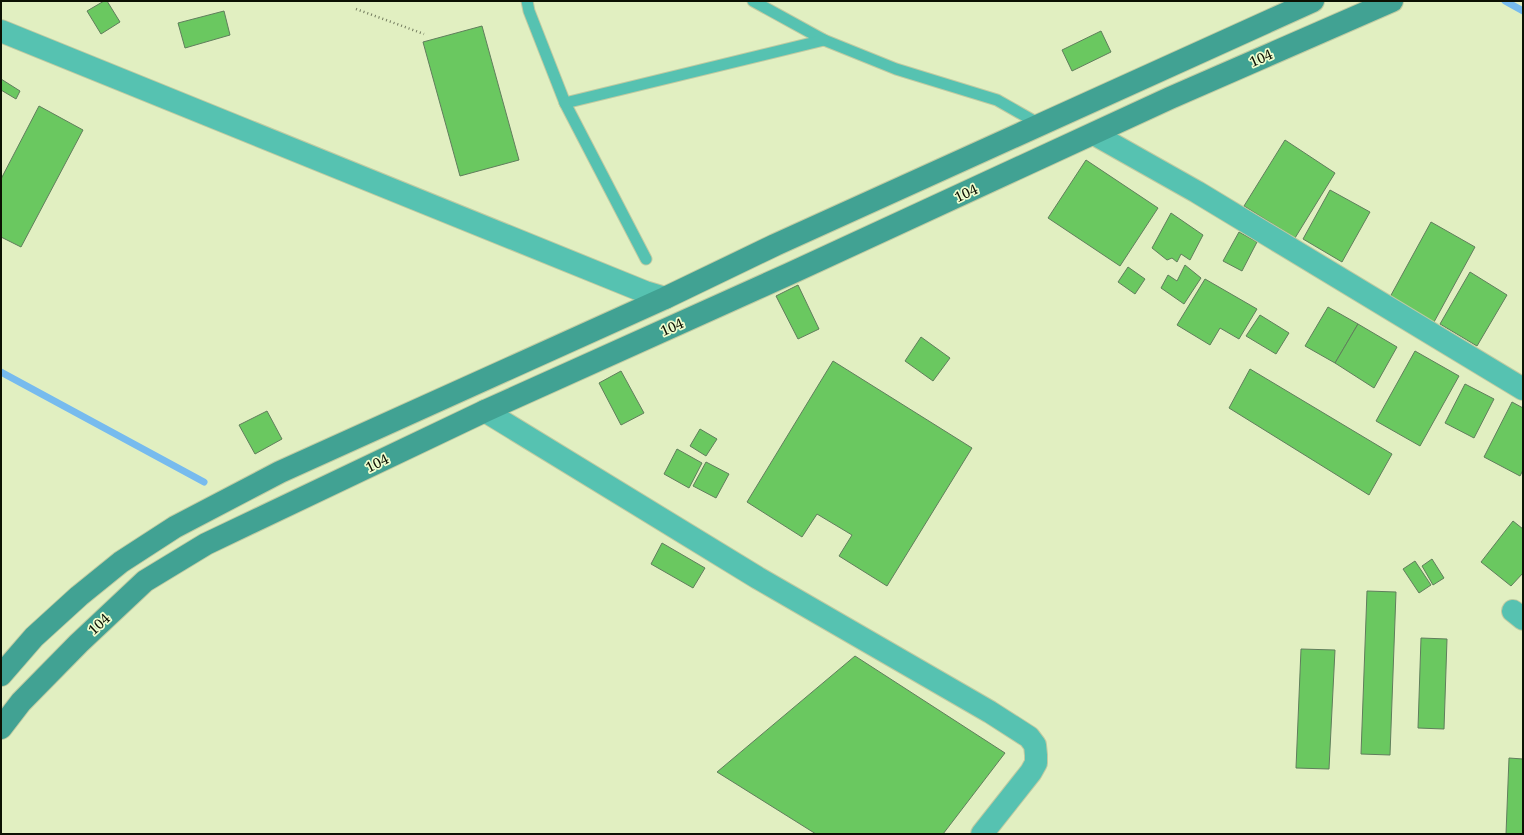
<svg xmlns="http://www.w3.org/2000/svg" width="1524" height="835" font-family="'Noto Serif',serif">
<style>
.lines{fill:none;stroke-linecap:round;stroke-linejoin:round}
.stream{stroke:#7be;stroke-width:7}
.building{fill:#6ac860;stroke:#607e5c}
.lane-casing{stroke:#bfcba3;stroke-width:13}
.street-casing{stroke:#bfcba3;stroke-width:24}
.secondary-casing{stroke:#bfcba3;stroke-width:24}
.path{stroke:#727b5e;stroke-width:2.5;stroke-dasharray:1 3;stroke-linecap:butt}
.lane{stroke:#56c2b1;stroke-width:11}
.street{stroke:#56c2b1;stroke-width:22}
.secondary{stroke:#41a293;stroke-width:22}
.labels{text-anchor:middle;stroke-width:3.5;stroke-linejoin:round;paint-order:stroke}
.street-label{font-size:14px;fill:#0c1103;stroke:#eefdce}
</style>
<rect width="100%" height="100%" fill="#e1efc1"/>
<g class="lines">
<g class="stream">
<polyline points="1505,1 1523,11"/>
<polyline points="1,372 204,482"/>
</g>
</g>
<g class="building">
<polygon points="104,1 107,1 120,22 101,34 87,11"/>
<polygon points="224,11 230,35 185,48 178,23"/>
<polygon points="482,26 519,160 460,176 423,42"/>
<polygon points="1101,31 1111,52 1072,71 1062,50"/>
<polygon points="1,79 20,91 16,99 1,90"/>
<polygon points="39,106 83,130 21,247 1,237 1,179"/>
<polygon points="1285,140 1335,173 1295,238 1244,206"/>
<polygon points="1086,160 1158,208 1120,266 1048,218"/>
<polygon points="1330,190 1370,212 1342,262 1303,239"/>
<polygon points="1171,213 1203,235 1190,260 1181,254 1177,262 1172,258 1167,260 1152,248"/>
<polygon points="1431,222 1475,247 1434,322 1390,297"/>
<polygon points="1239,232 1257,242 1242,271 1223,261"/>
<polygon points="1185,265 1201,278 1184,304 1161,288 1168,275 1177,281"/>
<polygon points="1128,267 1145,279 1135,294 1118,282"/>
<polygon points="1470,272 1507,295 1477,346 1440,324"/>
<polygon points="1205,279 1257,309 1239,339 1220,328 1210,345 1177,325"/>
<polygon points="798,285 819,329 798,339 776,296"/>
<polygon points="1328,307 1358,324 1335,363 1305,346"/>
<polygon points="1260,315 1289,333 1276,354 1246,336"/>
<polygon points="1358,324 1397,347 1374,388 1335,363"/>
<polygon points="921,337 950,358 933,381 905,361"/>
<polygon points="1415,351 1459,376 1420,446 1376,421"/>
<polygon points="833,361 972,448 887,586 839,556 852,535 817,514 802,537 747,502"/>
<polygon points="1250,369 1392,454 1369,495 1229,408"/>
<polygon points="621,371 644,413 621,425 599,383"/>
<polygon points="1465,384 1494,399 1474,438 1445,423"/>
<polygon points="1512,402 1523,408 1523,470 1520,476 1484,457"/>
<polygon points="267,411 282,439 255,454 239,425"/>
<polygon points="700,429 717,439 706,456 690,446"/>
<polygon points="677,449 702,463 689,488 664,474"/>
<polygon points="706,462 729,474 716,498 693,486"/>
<polygon points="1513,521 1523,529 1523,573 1511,586 1481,562"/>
<polygon points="662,543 705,568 693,588 651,564"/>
<polygon points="1432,559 1444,578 1433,585 1422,566"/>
<polygon points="1415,561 1431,585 1419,593 1403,569"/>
<polygon points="1367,591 1396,592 1390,755 1361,754"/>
<polygon points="1421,638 1447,639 1444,729 1418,728"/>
<polygon points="1301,649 1335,650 1329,769 1296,768"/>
<polygon points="855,656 1005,753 943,834 816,834 717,772"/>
<polygon points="1509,758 1523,759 1523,834 1506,834"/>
</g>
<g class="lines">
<g class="lane-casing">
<g id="lane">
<polyline points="527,1 529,11 565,103 646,259"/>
<polyline points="753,1 824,40 896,69 997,100 1041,125"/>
<polyline points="565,103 824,40"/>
</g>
</g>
<g class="street-casing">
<g id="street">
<polyline points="1,31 645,292 665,298"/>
<polyline points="1094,134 1197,192 1523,389"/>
<polyline points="485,411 758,578 990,712 1029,737 1035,745 1036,755 1036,763 1031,772 982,834"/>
<polyline points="1513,611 1523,619"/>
</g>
</g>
<g class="secondary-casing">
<g id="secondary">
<polyline points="1,675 34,637 79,596 121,562 175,527 280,472 665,298 775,245 1313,1"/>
<polyline points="1,728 21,702 79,643 145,581 206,544 485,411 789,274 1170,98 1392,1"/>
</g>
</g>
<polyline class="path" points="356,9 424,34"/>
<use href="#lane" class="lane"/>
<use href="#street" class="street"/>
<use href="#secondary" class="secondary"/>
</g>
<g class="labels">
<g class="street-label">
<text transform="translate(1261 58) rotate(-24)" y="5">104</text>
<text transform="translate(966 193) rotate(-25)" y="5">104</text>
<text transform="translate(672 327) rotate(-24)" y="5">104</text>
<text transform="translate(377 463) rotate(-26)" y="5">104</text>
<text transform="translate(99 624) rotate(-43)" y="5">104</text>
</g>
</g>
<rect width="1524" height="835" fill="none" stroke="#0c1103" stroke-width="4"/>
</svg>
